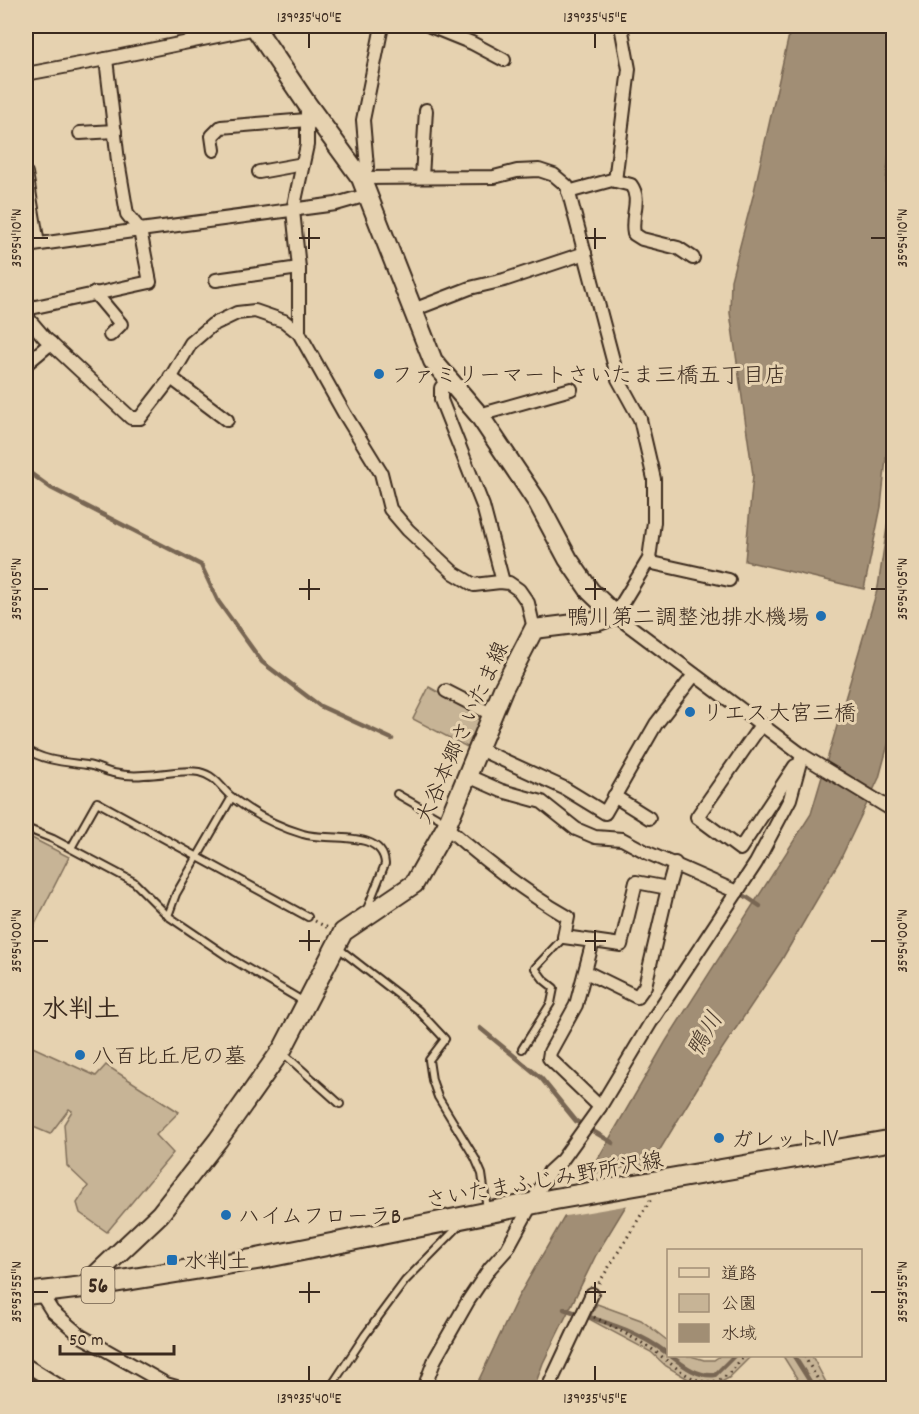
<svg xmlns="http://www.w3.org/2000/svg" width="919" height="1414" font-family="Dekko,'Klee One',sans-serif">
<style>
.green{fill:#c7b496;stroke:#816f5a;stroke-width:1.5}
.water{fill:#a18e74;stroke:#786652;stroke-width:1.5}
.pier{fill:#e6d2b0}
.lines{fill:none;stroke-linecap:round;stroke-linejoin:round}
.stream{stroke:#786652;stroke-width:4.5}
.lane-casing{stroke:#3b2a1e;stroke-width:10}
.street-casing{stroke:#3b2a1e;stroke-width:16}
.secondary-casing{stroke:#3b2a1e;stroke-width:22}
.primary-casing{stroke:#3b2a1e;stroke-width:24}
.path{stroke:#3b2a1e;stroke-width:3;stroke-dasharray:1.5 4.5;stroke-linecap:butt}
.lane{stroke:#e6d2b0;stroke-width:6}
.street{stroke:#e6d2b0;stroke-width:12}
.secondary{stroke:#e6d2b0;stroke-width:18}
.primary{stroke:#e6d2b0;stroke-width:20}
.ticks{fill:none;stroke:#3b2a1e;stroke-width:2}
.poi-dot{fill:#1f6fb2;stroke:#e6d2b0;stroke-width:2}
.labels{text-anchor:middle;stroke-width:6;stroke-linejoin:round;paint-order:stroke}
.shield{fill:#e6d2b0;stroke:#6e5c4a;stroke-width:1.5}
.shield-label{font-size:21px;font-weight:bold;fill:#3b2a1e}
.poi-label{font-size:22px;fill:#3b2a1e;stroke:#e6d2b0;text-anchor:start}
.street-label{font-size:22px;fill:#3b2a1e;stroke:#e6d2b0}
.water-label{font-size:24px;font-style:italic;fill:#4f3e2f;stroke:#e6d2b0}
.quarter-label{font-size:26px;font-weight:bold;fill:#3b2a1e;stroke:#e6d2b0}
.neatline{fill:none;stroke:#3b2a1e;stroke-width:2}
.ticks-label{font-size:15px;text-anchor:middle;fill:#3b2a1e}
</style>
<rect width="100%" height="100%" fill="#e6d2b0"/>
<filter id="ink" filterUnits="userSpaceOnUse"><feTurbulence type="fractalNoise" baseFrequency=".0167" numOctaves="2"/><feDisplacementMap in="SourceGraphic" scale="12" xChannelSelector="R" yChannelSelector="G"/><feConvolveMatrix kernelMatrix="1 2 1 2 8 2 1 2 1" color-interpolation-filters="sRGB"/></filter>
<g filter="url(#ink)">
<g class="green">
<polygon points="429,687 485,718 471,749 413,719"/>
<polygon points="26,835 69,857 30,934 26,932"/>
<polygon points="26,1044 96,1076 106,1065 179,1112 156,1135 173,1153 107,1232 80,1213 77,1203 88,1186 67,1166 64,1124 72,1111 69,1109 50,1134 26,1124"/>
<polygon points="597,1304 641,1320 668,1341 668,1356 691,1356 704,1360 714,1360 720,1356 751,1356 729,1378 716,1385 705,1386 693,1382 666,1366 651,1352 589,1319"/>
<polygon points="783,1356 812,1356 829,1388 803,1388"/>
</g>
<g class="water">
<polygon points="791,26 893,26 894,103 886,181 893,264 893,390 881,507 864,589 745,561 753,475 730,313 731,280 753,196"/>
<polygon points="893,487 893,726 879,778 840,860 781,961 710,1067 596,1255 543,1363 534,1388 475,1388 518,1297 666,1041 811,814 878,587"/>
</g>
<polygon class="pier" points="655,1163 630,1205 560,1217 584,1176"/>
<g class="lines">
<g class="stream">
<polyline points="26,470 51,488 201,565 218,601 262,662 320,706 392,739"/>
<polyline points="742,894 760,906"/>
<polyline points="480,1028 541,1078 576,1121 613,1143"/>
<path d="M564,1309C601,1321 637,1330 668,1354"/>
<path d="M671,1356C684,1366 698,1377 715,1375L734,1356"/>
<polyline points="794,1356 814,1388"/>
</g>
<g class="lane-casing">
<g id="lane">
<path d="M26,749C43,761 66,762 87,765C96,766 104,771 113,773C122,775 135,776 144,775C163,775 181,769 199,772C217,776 221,789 234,799C254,814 279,827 303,834C326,842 383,828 385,864L367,909"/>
<polyline points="397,794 446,822"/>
<polyline points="26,828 53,839 134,882 168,916 230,958 306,1003"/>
<polyline points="71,848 97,802 308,917"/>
<polyline points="168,916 176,894 232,797"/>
<polyline points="337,947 418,1010 445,1039 429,1060 432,1080 438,1097 475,1158 482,1174 487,1209"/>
<polyline points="522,1049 551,1003 554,988 544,980 535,968 564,937"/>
<polyline points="283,1053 340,1104"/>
<polyline points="330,1388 365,1335 405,1281 461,1224"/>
</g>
</g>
<g class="street-casing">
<g id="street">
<polyline points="382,26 363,120 367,167 361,178 494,177 517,171 539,170 554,175 567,186 618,379 640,419 654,479 654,522 649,559 615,615 802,755 894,811"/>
<polyline points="430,26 472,43 504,60"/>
<polyline points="106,59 118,161 127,214 140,230 336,204 367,195"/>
<polyline points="26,74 106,59 266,26"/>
<polyline points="307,104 307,145 293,210 299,268 299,333 344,413 381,473 390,509 408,530 454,573 474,585 500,582 509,583 519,590 528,603 534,629"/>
<polyline points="80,133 115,131"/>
<polyline points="214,150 212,136 221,127 307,120"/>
<polyline points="259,172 303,164"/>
<polyline points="26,173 38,244"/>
<polyline points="422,177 426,110"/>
<polyline points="615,181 629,69 621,26"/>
<path d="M568,192L612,180L631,185C642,200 630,216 634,234L642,239L678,248L693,258"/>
<polyline points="26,246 140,230 150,282 26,309"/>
<polyline points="216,280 299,268"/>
<polyline points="95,293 121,324 110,335"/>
<polyline points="413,310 470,288 504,280 585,253"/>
<polyline points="26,316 44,337 131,418 140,418 168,382 191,343 212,325 237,313 255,311 284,321 299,333"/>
<polyline points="26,364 51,343"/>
<polyline points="170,377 227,420"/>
<polyline points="448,379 441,388 441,400 483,506 503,582"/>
<polyline points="479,415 571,389"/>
<polyline points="648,562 729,580"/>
<polyline points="446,691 493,715"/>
<polyline points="761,725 697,817 740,849 795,766"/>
<polyline points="479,749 564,788 605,813 656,724 694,675"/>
<polyline points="468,776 502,791 542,802 576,829 595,837 622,839 648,853 737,892"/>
<polyline points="614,796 649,818"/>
<path d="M446,827C484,860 524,892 568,917L564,937L593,941L576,1005L550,1052L549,1058L600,1107"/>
<polyline points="668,888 675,863"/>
<polyline points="586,972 637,997 645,986 668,888 636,882 621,945 593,941"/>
<polyline points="40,1292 52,1311 81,1336 166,1384 180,1388"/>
<polyline points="26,1365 63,1388"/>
<polyline points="424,1388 435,1359 468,1301 490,1268 507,1249 549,1172 562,1160 600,1107 651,1022 756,863 790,799 802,755"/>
<polyline points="548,1388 592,1294"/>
</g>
</g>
<g class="secondary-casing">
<polyline id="secondary" points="83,1287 160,1214 218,1140 283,1048 343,932 414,884 446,827 503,689 534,629 599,621 615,615 590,591 568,559 538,503 479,415 433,361 361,178 307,104 254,26"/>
</g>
<g class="primary-casing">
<polyline id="primary" points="26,1294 83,1287 257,1259 555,1199 894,1140"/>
</g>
<g class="path">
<polyline points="315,921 328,928"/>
<polyline points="599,1283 651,1199"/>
<path d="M594,1317C612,1326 630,1336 647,1346C666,1357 692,1388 716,1381C727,1378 737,1365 743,1356"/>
<polyline points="804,1356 823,1388"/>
</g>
<use href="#lane" class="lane"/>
<use href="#street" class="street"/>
<use href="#secondary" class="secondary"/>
<use href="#primary" class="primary"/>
</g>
</g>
<path class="ticks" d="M309,33V48M595,33V48M309,228V249M595,228V249M33,238H48M299,238H320M585,238H606M871,238H886M309,579V600M595,579V600M33,589H48M299,589H320M585,589H606M871,589H886M309,930V951M595,930V951M33,941H48M299,941H320M585,941H606M871,941H886M309,1282V1303M595,1282V1303M33,1292H48M299,1292H320M585,1292H606M871,1292H886M309,1366V1381M595,1366V1381"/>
<g class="poi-dot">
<circle cx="379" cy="374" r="6"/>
<circle cx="821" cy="616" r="6"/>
<circle cx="690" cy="712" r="6"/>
<circle cx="80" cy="1055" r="6"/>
<circle cx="719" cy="1138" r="6"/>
<circle cx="226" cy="1215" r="6"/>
<rect x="166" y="1254" width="12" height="12" rx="3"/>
</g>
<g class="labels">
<rect class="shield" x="81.5" y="1267" width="33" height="36" rx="4.5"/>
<g class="shield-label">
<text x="98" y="1292">56</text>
</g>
<g class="poi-label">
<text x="391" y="382">ファミリーマートさいたま三橋五丁目店</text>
<text x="809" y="624" text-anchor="end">鴨川第二調整池排水機場</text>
<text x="702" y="720">リエス大宮三橋</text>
<text x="92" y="1063">八百比丘尼の墓</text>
<text x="731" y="1146">ガレットⅣ</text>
<text x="238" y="1223">ハイムフローラB</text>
<text x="184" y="1268">水判土</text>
</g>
<g class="street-label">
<text transform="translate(461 732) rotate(-66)" y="8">大谷本郷さいたま線</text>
<text transform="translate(544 1179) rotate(-10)" y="8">さいたまふじみ野所沢線</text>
</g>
<g class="water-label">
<text transform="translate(704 1034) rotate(-60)" y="8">鴨川</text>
</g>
<g class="quarter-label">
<text x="81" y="1017">水判土</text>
</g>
</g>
<rect width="919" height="1414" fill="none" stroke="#e6d2b0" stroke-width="66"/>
<rect x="667" y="1249" width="195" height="108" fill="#e6d2b0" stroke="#a28f76" stroke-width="1.5"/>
<rect x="679" y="1268" width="30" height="9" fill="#e6d2b0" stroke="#a28f76" stroke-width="1.5"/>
<text x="721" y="1279" font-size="18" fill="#3b2a1e">道路</text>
<rect x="679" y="1294" width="30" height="18" fill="#c7b496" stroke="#a28f76" stroke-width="1.5"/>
<text x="721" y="1309" font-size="18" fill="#3b2a1e">公園</text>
<rect x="679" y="1324" width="30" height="18" fill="#a18e74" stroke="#a28f76" stroke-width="1.5"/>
<text x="721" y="1339" font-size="18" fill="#3b2a1e">水域</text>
<path d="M60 1345v9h114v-9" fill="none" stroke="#3b2a1e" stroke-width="3"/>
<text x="69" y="1345" font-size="18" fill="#3b2a1e" stroke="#e6d2b0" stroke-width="4.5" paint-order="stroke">50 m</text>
<rect x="33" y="33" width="853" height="1348" class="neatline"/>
<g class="ticks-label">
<text x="309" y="22">139°35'40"E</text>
<text x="595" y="22">139°35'45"E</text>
<text transform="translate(16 238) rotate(-90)" y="5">35°54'10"N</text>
<text transform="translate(902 238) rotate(-90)" y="5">35°54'10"N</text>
<text transform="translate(16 589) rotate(-90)" y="5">35°54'05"N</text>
<text transform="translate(902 589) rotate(-90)" y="5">35°54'05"N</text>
<text transform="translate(16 941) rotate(-90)" y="5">35°54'00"N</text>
<text transform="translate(902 941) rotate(-90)" y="5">35°54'00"N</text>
<text transform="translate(16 1292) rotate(-90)" y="5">35°53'55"N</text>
<text transform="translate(902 1292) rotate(-90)" y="5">35°53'55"N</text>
<text x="309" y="1403">139°35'40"E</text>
<text x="595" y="1403">139°35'45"E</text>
</g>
</svg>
